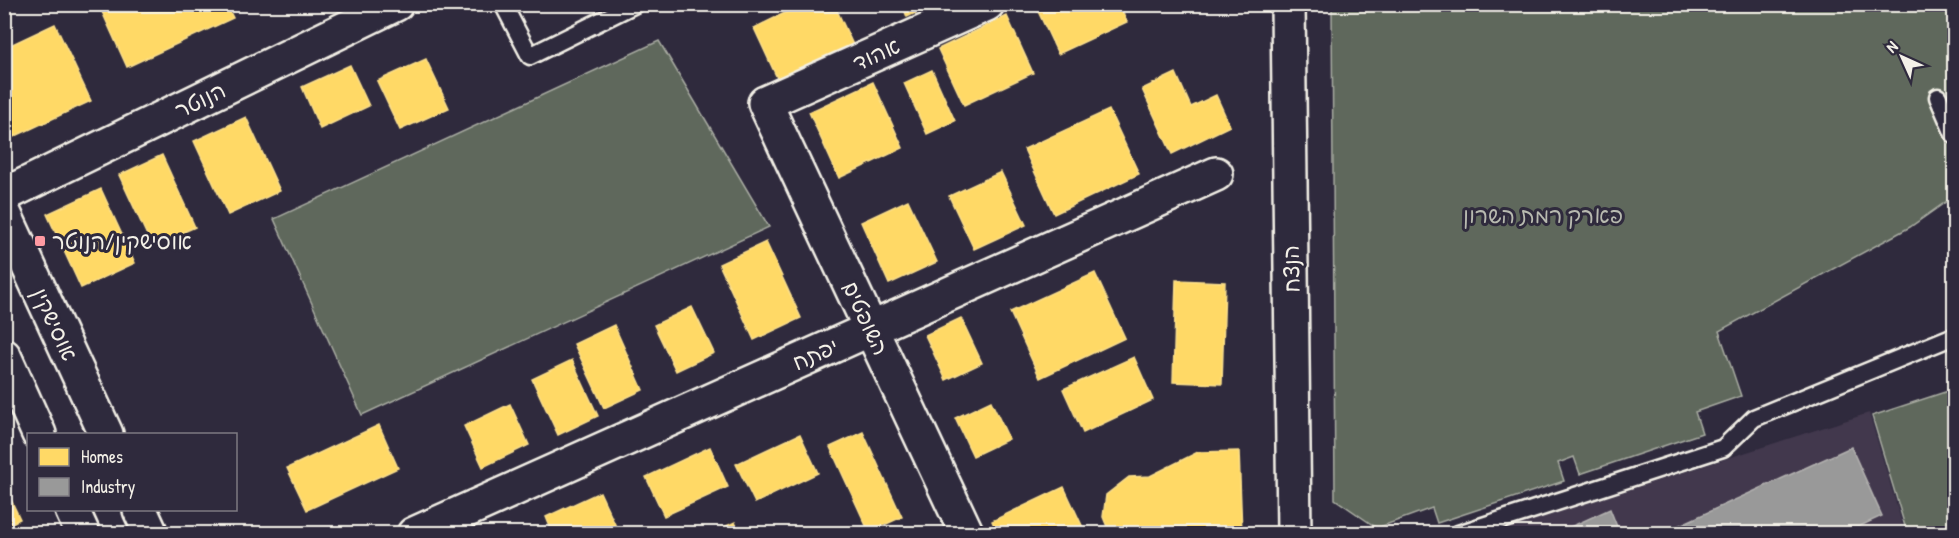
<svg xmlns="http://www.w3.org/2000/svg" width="1959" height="538" font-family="'Patrick Hand','Playpen Sans Hebrew',sans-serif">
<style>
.built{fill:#42384d}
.green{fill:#5e685c;stroke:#a9aca2;stroke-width:1.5}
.homes{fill:#ffd966;stroke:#fce08d;stroke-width:1.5}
.industry{fill:#999;stroke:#b4b3b1;stroke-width:1.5}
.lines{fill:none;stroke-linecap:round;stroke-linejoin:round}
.lane-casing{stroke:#f4f1e8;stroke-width:21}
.street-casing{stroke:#f4f1e8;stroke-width:38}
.secondary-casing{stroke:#f4f1e8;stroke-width:38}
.lane{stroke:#2f2a3d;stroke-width:16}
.street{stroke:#2f2a3d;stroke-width:33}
.secondary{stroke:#2f2a3d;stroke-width:33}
.poi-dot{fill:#ff9aa2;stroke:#2f2a3d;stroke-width:2}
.labels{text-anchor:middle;stroke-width:6;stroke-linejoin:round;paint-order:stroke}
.street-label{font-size:22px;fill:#f4f1e8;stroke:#2f2a3d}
.park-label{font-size:22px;fill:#b8bab0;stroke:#2f2a3d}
.poi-label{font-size:22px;fill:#f4f1e8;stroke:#2f2a3d;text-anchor:start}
</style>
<rect width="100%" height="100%" fill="#2f2a3d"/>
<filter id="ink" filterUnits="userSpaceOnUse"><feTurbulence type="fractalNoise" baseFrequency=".0167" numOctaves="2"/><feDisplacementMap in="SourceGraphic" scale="12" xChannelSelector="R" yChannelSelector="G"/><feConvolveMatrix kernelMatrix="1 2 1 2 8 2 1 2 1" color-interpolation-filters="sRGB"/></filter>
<g filter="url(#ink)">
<polygon class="built" points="1869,413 1905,533 1491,534"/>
<g class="green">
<polygon points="1332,5 1954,5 1954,196 1910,227 1719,331 1741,396 1695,412 1702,433 1580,474 1574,457 1558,463 1564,481 1437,523 1432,508 1377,528 1335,499"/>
<polygon points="659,41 769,227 362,415 274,219"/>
<polygon points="1954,389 1954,533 1907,533 1872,416"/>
</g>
<g class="homes">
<polygon points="226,4 233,18 127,67 99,5"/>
<polygon points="803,4 834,4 853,45 778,80 754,28"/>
<polygon points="902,4 934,4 907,17"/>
<polygon points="1047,4 1119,4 1127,22 1058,54 1037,9"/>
<polygon points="1007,16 1033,73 964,105 938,49"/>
<polygon points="55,24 91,101 7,140 4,134 4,48"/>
<polygon points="426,59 449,108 400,130 377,81"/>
<polygon points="350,65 369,106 320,129 302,87"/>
<polygon points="932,70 955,121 927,134 904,83"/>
<polygon points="1176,73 1191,107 1216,95 1230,126 1172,154 1142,89"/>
<polygon points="873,82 903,148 839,178 809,112"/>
<polygon points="1109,110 1139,174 1054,214 1024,149"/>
<polygon points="246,117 280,191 228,215 194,141"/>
<polygon points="162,155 195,227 152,246 119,175"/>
<polygon points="1001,172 1026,225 974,249 949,196"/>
<polygon points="101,189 135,263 81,288 47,214"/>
<polygon points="908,200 937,262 889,284 861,222"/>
<polygon points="766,242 801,318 754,340 719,264"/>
<polygon points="1095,273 1125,338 1040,378 1010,312"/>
<polygon points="1176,280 1225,282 1222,384 1173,382"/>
<polygon points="692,307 714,353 676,371 654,325"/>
<polygon points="961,318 982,363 946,380 925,335"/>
<polygon points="614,325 643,390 604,408 574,344"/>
<polygon points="1134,357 1153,400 1083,433 1063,389"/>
<polygon points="572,360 598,416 558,435 532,379"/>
<polygon points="991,401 1009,439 973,456 955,418"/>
<polygon points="510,404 529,445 483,467 464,426"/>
<polygon points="379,425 398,468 307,510 287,468"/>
<polygon points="863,432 902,517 869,532 830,447"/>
<polygon points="800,434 818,473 755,503 736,464"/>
<polygon points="710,447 728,487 664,516 646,477"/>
<polygon points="1239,451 1242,534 1110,534 1103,517 1106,495 1129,477 1150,476 1198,452"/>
<polygon points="4,485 20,519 4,527"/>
<polygon points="1064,487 1086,534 998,534 992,521"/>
<polygon points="600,492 618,531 613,534 553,534 546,517"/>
<polygon points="735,522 740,534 710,534"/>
</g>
<g class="industry">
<polygon points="1851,447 1882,516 1843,534 1660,534"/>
<polygon points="1610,509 1620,534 1555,534"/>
</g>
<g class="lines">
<g class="lane-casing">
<g id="lane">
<polyline points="503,4 530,56 635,4"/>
<polyline points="1938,97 1954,134"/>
<polyline points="1458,534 1723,448 1754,418 1954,336"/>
</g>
</g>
<g class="street-casing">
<g id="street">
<polyline points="1288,4 1294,534"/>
<polyline points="4,195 396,4"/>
<polyline points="414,534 1216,174"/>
<polyline points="967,534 765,103 987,4"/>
</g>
</g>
<g class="secondary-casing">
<g id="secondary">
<polyline points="4,213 106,434"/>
<polyline points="4,356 39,434"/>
<polyline points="72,510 83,534"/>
<polyline points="140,510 151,534"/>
</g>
</g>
<use href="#lane" class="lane"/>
<use href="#street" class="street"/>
<use href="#secondary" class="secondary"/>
</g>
</g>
<rect class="poi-dot" x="34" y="235" width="12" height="12" rx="3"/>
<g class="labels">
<g class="street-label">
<text transform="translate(876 54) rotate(-24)" y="8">אהוד</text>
<text transform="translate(200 100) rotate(-26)" y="8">הנוטר</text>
<text transform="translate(1291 269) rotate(-91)" y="8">הנצח</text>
<text transform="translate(866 318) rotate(65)" y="8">השופטים</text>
<text transform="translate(55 324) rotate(65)" y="8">אוסישקין</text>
<text transform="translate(815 354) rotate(-24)" y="8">יפתח</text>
</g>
<g class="park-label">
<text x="1543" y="223">פארק רמת השרון</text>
</g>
<g class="poi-label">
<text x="52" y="249">אוסישקין/הנוטר</text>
</g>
</g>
<rect width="1959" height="538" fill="none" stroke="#2f2a3d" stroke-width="24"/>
<rect x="12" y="12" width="1935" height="514" fill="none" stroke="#f4f1e8" stroke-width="2" filter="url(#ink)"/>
<rect x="27" y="433" width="210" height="78" fill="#2f2a3d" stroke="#7e7a81" stroke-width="1.5"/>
<rect x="39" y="448" width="30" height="18" fill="#ffd966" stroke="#7e7a81" stroke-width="1.5"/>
<text x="81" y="463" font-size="18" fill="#f4f1e8">Homes</text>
<rect x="39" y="478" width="30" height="18" fill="#999999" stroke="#7e7a81" stroke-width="1.5"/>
<text x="81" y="493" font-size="18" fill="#f4f1e8">Industry</text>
<g transform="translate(1902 57) rotate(315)" stroke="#2f2a3d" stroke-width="4.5" paint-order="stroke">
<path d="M0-4.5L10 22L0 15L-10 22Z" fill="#f4f1e8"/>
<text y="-9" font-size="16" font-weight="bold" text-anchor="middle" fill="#f4f1e8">N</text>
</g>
</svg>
